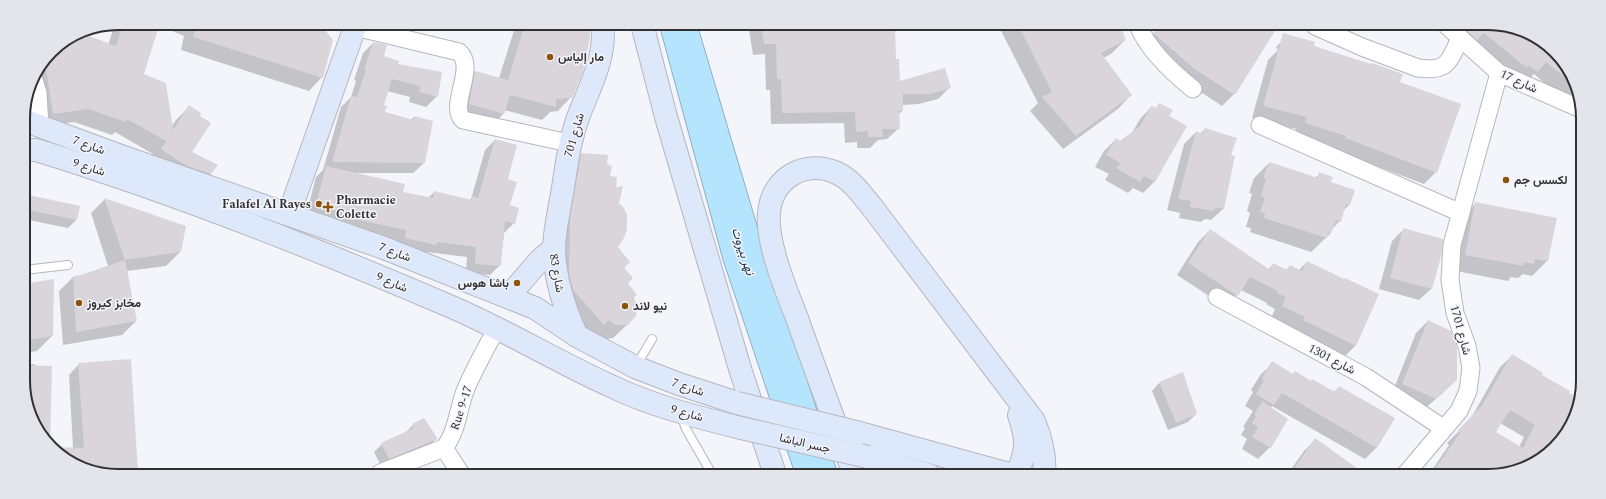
<svg xmlns="http://www.w3.org/2000/svg" width="1606" height="499" font-family="Spectral,Vazirmatn,serif">
<style>
.water{fill:#b5e4fe;stroke:#8daec1}
.shadow{fill:#0003;fill-rule:evenodd}
.building{fill:#d9d5db;fill-rule:evenodd}
.lines{fill:none;stroke-linecap:round;stroke-linejoin:round}
.lane-casing{stroke:#b7b6bd;stroke-width:10}
.street-casing{stroke:#b7b6bd;stroke-width:19}
.secondary-casing{stroke:#b7b6bd;stroke-width:24}
.lane{stroke:#fff;stroke-width:8}
.street{stroke:#fff;stroke-width:17}
.secondary{stroke:#dde8fb;stroke-width:22}
.secondary-bridge-casing{stroke:#b7b6bd;stroke-width:24;stroke-linecap:butt}
.secondary-bridge{stroke:#dde8fb;stroke-width:22}
.poi-dot{fill:#8d540c;stroke:#f4f4fb;stroke-width:1.5}
.labels{text-anchor:middle;stroke-width:3;stroke-linejoin:round;paint-order:stroke}
.poi-label{font-size:12px;font-weight:bold;fill:#313134;stroke:#f4f4fb;text-anchor:start}
.street-label{font-size:12px;fill:#313134;stroke:#f4f4fb}
.water-label{font-size:13px;font-style:italic;fill:#14394b;stroke:#f4f4fb}
.rim{fill:none;stroke:#313134;stroke-width:2}
</style>
<rect width="100%" height="100%" fill="#f4f4fb"/>
<polygon class="water" points="659,24 697,24 764,249 838,474 795,474 723,260"/>
<g class="shadow">
<polygon points="118,23 315,23 322,77 309,91 181,50 184,36 158,25 143,75 171,127 176,120 189,107 191,152 211,174 197,187 148,163 153,154 115,132 112,135 74,122 40,127 30,81 51,51 77,33 108,45 115,24"/>
<polygon points="516,24 587,24 571,97 558,111 550,112 542,120 504,110 503,114 490,128 456,117 462,85 475,72 499,78"/>
<polygon points="754,24 894,25 895,60 899,83 950,87 938,99 919,104 902,105 902,111 898,115 899,128 887,139 878,140 870,148 857,148 857,142 845,143 844,123 771,124 770,90 766,90 765,54 753,55 749,30"/>
<polygon points="1008,25 1119,25 1125,40 1111,54 1103,58 1131,95 1118,109 1063,149 1030,111 1038,103 1001,31"/>
<polygon points="1163,25 1254,26 1269,39 1234,94 1222,106 1187,83 1142,45"/>
<polygon points="1439,26 1513,26 1555,51 1581,100 1581,106 1575,109 1534,74 1525,83 1465,51"/>
<polygon points="1288,35 1313,46 1371,65 1399,83 1436,172 1424,184 1334,150 1335,148 1294,135 1296,129 1252,118 1268,60 1278,50 1276,47"/>
<polygon points="373,43 382,57 397,65 437,96 426,107 409,102 410,97 387,91 382,106 384,112 411,120 414,117 424,163 413,173 354,173 402,192 428,198 434,192 470,200 471,199 485,150 495,140 506,180 509,206 514,223 504,233 500,265 490,275 466,273 467,257 427,252 425,254 395,248 397,240 349,229 306,215 316,177 323,170 341,107 351,97 356,81 354,80 363,53"/>
<polygon points="1160,104 1168,116 1186,126 1154,182 1143,193 1133,188 1128,193 1105,180 1109,174 1095,167 1104,151 1116,139 1120,142 1132,133 1140,119 1151,107 1155,109"/>
<polygon points="1205,129 1230,156 1223,209 1211,220 1205,219 1201,222 1179,218 1180,213 1167,210 1184,144 1196,132 1200,134"/>
<polygon points="582,154 606,164 609,177 615,188 617,203 617,247 627,283 633,297 629,323 613,338 600,340 559,307 567,169"/>
<polygon points="1269,163 1315,178 1320,174 1330,183 1353,190 1349,205 1343,211 1340,221 1332,229 1330,234 1311,252 1250,232 1251,228 1246,227 1250,213 1247,211 1252,194 1249,193 1254,178"/>
<polygon points="24,195 79,207 76,220 68,228 24,219"/>
<polygon points="104,200 185,227 180,252 166,266 127,271 136,321 122,335 63,345 59,291 73,277 82,276 108,266 91,213"/>
<polygon points="1476,203 1547,261 1532,276 1523,274 1518,278 1511,277 1508,281 1451,270 1461,218"/>
<polygon points="1404,229 1431,289 1419,300 1379,289 1392,241"/>
<polygon points="1210,230 1268,270 1273,264 1286,270 1290,266 1299,270 1307,262 1356,345 1344,357 1271,318 1275,309 1266,304 1267,303 1241,290 1226,307 1177,275 1198,242"/>
<polygon points="24,285 52,336 37,351 25,353"/>
<polygon points="1428,321 1444,392 1423,410 1391,396 1416,333"/>
<path d="M1512,356L1568,393L1567,434L1546,456L1494,476H1428L1449,445L1447,443L1470,420L1500,367ZM1500,423L1524,437L1519,447L1494,433Z"/>
<polygon points="1273,363 1293,375 1334,392 1339,387 1393,419 1376,448 1365,459 1272,406 1270,408 1270,447 1258,459 1242,449 1247,439 1241,435 1245,428 1243,427 1253,411 1245,406 1253,392 1251,390 1254,385 1261,374"/>
<polygon points="25,364 35,364 35,367 51,367 49,445 25,399"/>
<polygon points="79,364 93,473 50,448 73,448 69,375"/>
<polygon points="1159,383 1196,414 1188,422 1168,430 1152,391"/>
<polygon points="413,425 436,439 428,447 381,466 374,452 382,444 405,433"/>
<polygon points="1315,440 1357,476 1287,475 1304,451"/>
</g>
<g class="building">
<polygon points="124,23 140,23 158,29 144,74 166,83 173,130 189,105 201,113 200,116 211,123 192,152 218,165 211,174 189,167 177,160 161,149 166,141 127,119 126,122 88,109 53,114 45,62 51,51 78,32 116,46"/>
<polygon points="197,23 319,23 333,40 323,78 193,37"/>
<polygon points="525,24 589,24 590,38 583,72 572,98 556,99 556,107 510,95 504,114 469,104 475,71 508,80"/>
<polygon points="761,24 895,25 896,59 899,59 900,81 945,68 951,88 931,94 903,94 903,111 899,111 900,129 882,129 883,137 868,137 868,131 856,132 855,112 782,113 781,79 777,79 776,44 764,44"/>
<polygon points="1018,25 1120,25 1126,40 1101,53 1132,95 1076,136 1042,97 1052,92"/>
<polygon points="1161,25 1267,26 1275,31 1235,95 1196,70 1154,34 1153,33"/>
<polygon points="1462,26 1513,26 1555,51 1573,84 1546,62 1538,72 1529,65 1527,68 1484,33 1477,40"/>
<polygon points="1283,33 1315,42 1314,46 1371,64 1372,63 1403,74 1400,82 1461,104 1437,173 1345,138 1346,136 1305,123 1307,117 1263,106"/>
<polygon points="373,42 387,45 384,56 399,61 398,64 442,72 438,97 419,92 420,86 392,79 384,105 387,106 385,112 414,120 414,116 433,121 425,163 332,162 351,96 357,97 366,70 364,70"/>
<polygon points="1159,103 1173,110 1169,116 1187,126 1155,182 1144,176 1140,182 1116,168 1120,163 1106,155 1116,138 1120,141 1140,126 1151,106 1156,108"/>
<polygon points="1205,128 1237,138 1231,155 1235,156 1224,209 1215,207 1214,211 1190,207 1191,201 1178,199 1196,131 1202,134"/>
<polygon points="495,139 517,145 508,179 517,182 510,205 519,208 515,224 505,221 501,266 475,264 476,247 437,242 436,245 405,238 406,230 359,220 359,216 316,205 326,166 405,184 403,192 433,198 434,191 472,200 472,196 478,198"/>
<polygon points="581,153 608,155 607,164 612,166 610,176 617,177 616,187 623,186 619,203 624,208 627,215 627,229 624,238 618,247 630,262 624,268 633,278 628,283 637,295 634,297 637,307 636,316 629,324 626,325 615,325 609,320 604,325 573,290 569,274 570,217"/>
<polygon points="1269,162 1318,178 1319,172 1333,177 1331,182 1355,190 1350,205 1346,204 1341,222 1336,220 1331,234 1328,233 1327,238 1264,218 1265,213 1260,212 1265,198 1261,196 1266,179 1263,178"/>
<polygon points="24,194 80,206 77,220 24,209"/>
<polygon points="104,198 186,226 181,252 125,260 137,321 76,332 73,276 81,275 125,260"/>
<polygon points="1475,202 1557,218 1548,261 1535,259 1534,264 1524,262 1523,266 1465,255"/>
<polygon points="1403,228 1443,239 1442,253 1432,289 1390,278"/>
<polygon points="1210,229 1270,270 1273,263 1287,270 1290,265 1302,271 1307,261 1344,279 1345,278 1379,294 1356,346 1303,320 1305,317 1282,306 1286,297 1277,293 1278,291 1250,277 1238,296 1188,263"/>
<polygon points="54,279 53,336 24,341 24,284"/>
<polygon points="1428,320 1451,331 1457,347 1457,380 1436,399 1402,384"/>
<path d="M1512,354L1543,373L1542,375L1570,391L1569,393L1580,398V406L1567,434L1546,456L1494,476H1430L1460,433L1458,430L1481,407ZM1510,410L1535,425L1523,448L1496,432Z"/>
<polygon points="131,359 138,473 93,473 51,448 32,413 32,395 31,395 31,390 25,390 25,365 52,366 50,447 84,448 78,363"/>
<polygon points="1272,361 1293,374 1295,371 1311,381 1312,379 1335,392 1339,386 1395,418 1377,448 1282,393 1274,405 1256,394 1264,380 1262,379 1265,372"/>
<polygon points="1183,372 1197,414 1176,423 1159,382"/>
<polygon points="1262,401 1288,419 1271,448 1252,437 1258,427 1252,423 1256,416 1254,415"/>
<polygon points="424,418 438,439 389,459 381,443 414,428 412,424"/>
<polygon points="1315,438 1368,476 1300,475 1293,470"/>
</g>
<g class="lines">
<g class="lane-casing">
<g id="lane">
<polyline points="24,270 68,265"/>
<polyline points="636,366 652,339"/>
<polyline points="681,415 686,429 712,474"/>
</g>
</g>
<g class="street-casing">
<g id="street">
<path d="M1138,25C1148,50 1173,73 1193,89"/>
<path d="M1315,26L1362,47L1418,68C1448,72 1449,62 1460,38"/>
<polyline points="1447,26 1499,73 1581,109"/>
<path d="M355,27L459,52C477,68 448,105 463,120L569,143"/>
<polyline points="33,77 38,93 40,127"/>
<polyline points="1260,125 1461,213"/>
<polyline points="1217,297 1366,377 1443,428"/>
<polyline points="444,448 461,474"/>
<path d="M380,473L444,448C457,432 458,410 465,391C474,369 486,348 497,328"/>
<polyline points="1404,476 1459,411 1468,391 1471,368 1467,346 1455,313 1450,280 1452,245 1499,73"/>
</g>
</g>
<g class="secondary-casing">
<g id="secondary">
<polyline points="642,24 666,117 741,372 775,474"/>
<polyline points="23,120 121,156 384,248 535,308 577,336 635,367 679,384 737,403"/>
<path d="M23,150H36C179,194 317,249 454,308C507,331 558,362 611,386C652,406 697,417 741,428"/>
<polyline points="289,214 356,24"/>
<polyline points="508,297 540,260 554,248"/>
<path d="M577,336C564,308 555,280 554,249C554,232 560,206 563,188C567,161 570,138 580,112C591,85 607,53 602,24"/>
<polyline points="860,433 1013,475"/>
<polyline points="868,457 929,475"/>
<path d="M854,474C835,422 815,370 797,318C786,290 766,242 769,213C772,177 806,159 837,173C852,180 862,195 872,207L1034,421C1041,438 1046,456 1044,475"/>
<path d="M1017,475C1027,447 1028,443 1019,415"/>
</g>
</g>
<use href="#lane" class="lane"/>
<use href="#street" class="street"/>
<use href="#secondary" class="secondary"/>
<g class="secondary-bridge-casing">
<g id="secondary-bridge">
<polyline points="737,403 860,433"/>
<polyline points="741,428 868,457"/>
</g>
</g>
<use href="#secondary-bridge" class="secondary-bridge"/>
</g>
<g class="poi-dot">
<circle cx="550" cy="57" r="4"/>
<circle cx="1506" cy="180" r="4"/>
<circle cx="319" cy="204" r="4"/>
<path d="M326 201h4v4h4v4h-4v4h-4v-4h-4v-4h4z"/>
<circle cx="517" cy="283" r="4"/>
<circle cx="79" cy="303" r="4"/>
<circle cx="625" cy="306" r="4"/>
</g>
<g class="labels">
<g class="poi-label">
<text x="558" y="61">مار إلياس</text>
<text x="1514" y="184">لكسس جم</text>
<text x="336" y="204">Pharmacie<tspan x="336" dy="14">Colette</tspan></text>
<text x="311" y="208" text-anchor="end">Falafel Al Rayes</text>
<text x="509" y="287" text-anchor="end">باشا هوس</text>
<text x="87" y="307">مخابز كيروز</text>
<text x="633" y="310">نيو لاند</text>
</g>
<g class="street-label">
<text transform="translate(1519 81) rotate(25)" y="4">شارع 17</text>
<text transform="translate(574 135) rotate(-74)" y="4">شارع 701</text>
<text transform="translate(89 145) rotate(20)" y="4">شارع 7</text>
<text transform="translate(89 167) rotate(18)" y="4">شارع 9</text>
<text transform="translate(395 252) rotate(21)" y="4">شارع 7</text>
<text transform="translate(557 273) rotate(80)" y="4">شارع 83</text>
<text transform="translate(392 282) rotate(24)" y="4">شارع 9</text>
<text transform="translate(1461 330) rotate(75)" y="4">شارع 1701</text>
<text transform="translate(1332 359) rotate(28)" y="4">شارع 1301</text>
<text transform="translate(688 387) rotate(19)" y="4">شارع 7</text>
<text transform="translate(461 408) rotate(-72)" y="4">Rue 9-17</text>
<text transform="translate(687 413) rotate(16)" y="4">شارع 9</text>
<text transform="translate(805 443) rotate(13)" y="4">جسر الباشا</text>
</g>
<g class="water-label">
<text transform="translate(744 251) rotate(72)" y="5">نهر بيروت</text>
</g>
</g>
<path d="M0 0H1606V499H0ZM118 30H1488A88 88 0 0 1 1576 118V381A88 88 0 0 1 1488 469H118A88 88 0 0 1 30 381V118A88 88 0 0 1 118 30Z" fill="#e4e4eb" fill-rule="evenodd"/>
<path class="rim" d="M118 30H1488A88 88 0 0 1 1576 118V381A88 88 0 0 1 1488 469H118A88 88 0 0 1 30 381V118A88 88 0 0 1 118 30Z"/>
</svg>
